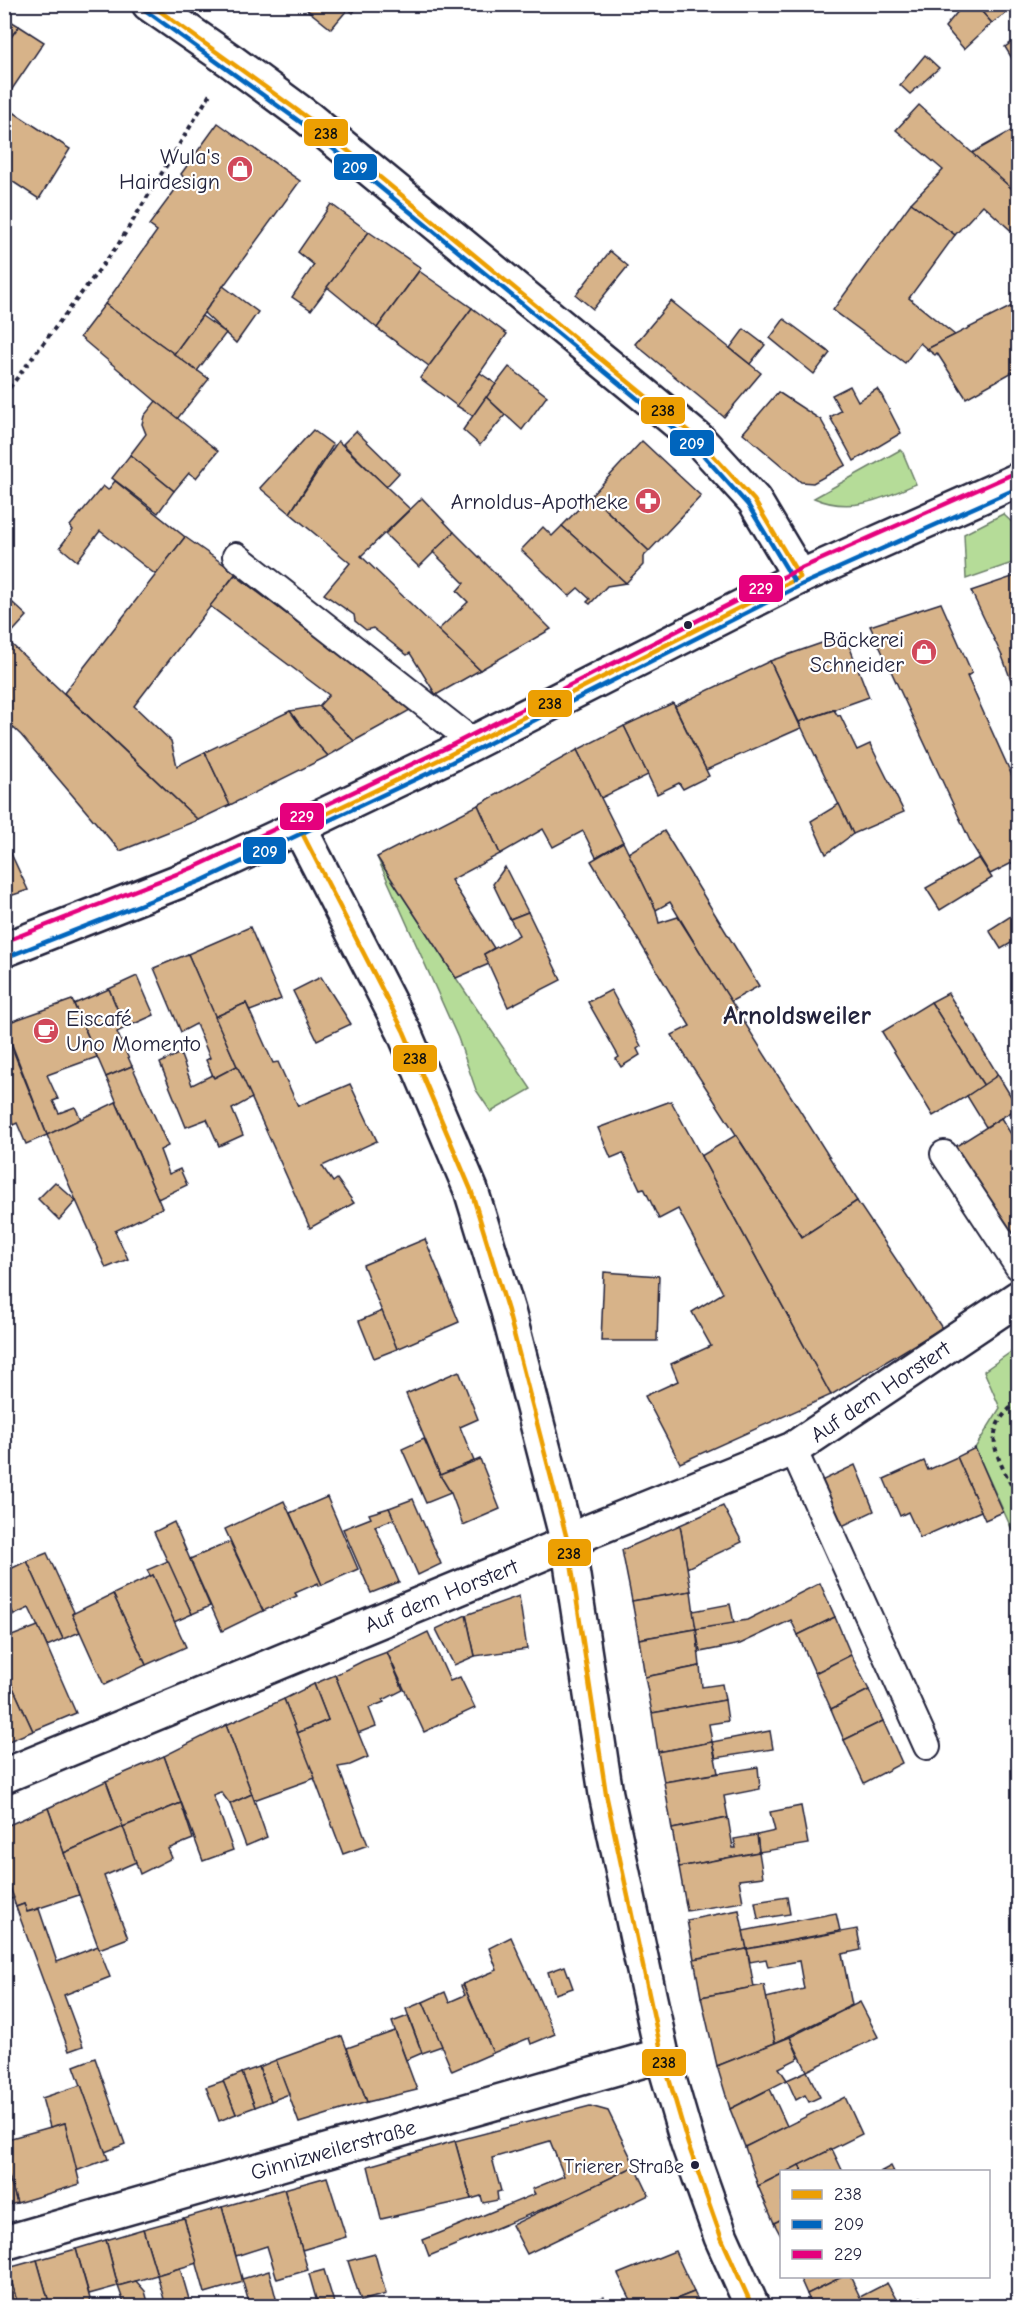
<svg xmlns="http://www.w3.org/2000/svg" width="1023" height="2311" font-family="'Comic Neue',sans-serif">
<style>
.green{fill:#b5dc98;stroke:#6c7f6a;stroke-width:1.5}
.building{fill:#d7b389;stroke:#22223b;stroke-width:1.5}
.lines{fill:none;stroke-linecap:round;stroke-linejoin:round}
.lane-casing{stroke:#22223b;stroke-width:30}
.street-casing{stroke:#22223b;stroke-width:38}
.secondary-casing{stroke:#22223b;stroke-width:38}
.path{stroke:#22223b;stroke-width:4;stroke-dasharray:4.5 4.5;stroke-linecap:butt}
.lane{stroke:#fff;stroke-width:26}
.street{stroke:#fff;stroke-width:33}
.secondary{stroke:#fff;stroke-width:33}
.bus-1-casing{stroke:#fff;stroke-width:9}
.bus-2-casing{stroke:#fff;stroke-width:9}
.bus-3-casing{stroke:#fff;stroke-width:9}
.bus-1{stroke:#ec9f03;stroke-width:4.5}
.bus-2{stroke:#0065bd;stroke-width:4.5}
.bus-3{stroke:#e5007d;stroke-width:4.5}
.bus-dot{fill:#22223b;stroke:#fff;stroke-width:2}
.labels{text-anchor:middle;stroke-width:4.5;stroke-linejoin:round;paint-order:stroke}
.bus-label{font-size:20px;fill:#22223b;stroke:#fff;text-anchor:end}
.poi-label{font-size:22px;fill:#22223b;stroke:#fff;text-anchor:end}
.street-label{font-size:22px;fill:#22223b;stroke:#fff}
.quarter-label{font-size:26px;font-weight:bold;fill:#22223b;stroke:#fff}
.line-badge{stroke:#fff;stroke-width:2}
.badge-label{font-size:16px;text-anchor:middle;font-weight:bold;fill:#fff}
.pale-badge-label{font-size:16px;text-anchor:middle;font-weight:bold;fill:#111}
</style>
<rect width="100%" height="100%" fill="#fff"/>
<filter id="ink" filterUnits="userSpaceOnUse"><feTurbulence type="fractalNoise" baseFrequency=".0167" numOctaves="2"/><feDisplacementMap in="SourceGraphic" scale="12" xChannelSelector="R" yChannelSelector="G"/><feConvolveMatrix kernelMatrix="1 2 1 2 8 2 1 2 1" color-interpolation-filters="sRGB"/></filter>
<g filter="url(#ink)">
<g class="green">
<path d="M900,450L903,453L916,484C882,499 850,514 814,498Z"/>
<polygon points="1003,514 1018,528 1018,561 966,579 964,534"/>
<polygon points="377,857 456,978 531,1089 491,1112 476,1090 458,1038"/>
<polygon points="1018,1347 1018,1543 975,1448 1000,1408 984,1371"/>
</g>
<g class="building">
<polygon points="300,4 359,4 353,13 348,9 331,29"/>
<polygon points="964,4 975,4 992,23 964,49 945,27"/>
<polygon points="975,4 1009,4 1012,9 992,23"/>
<polygon points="1009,4 1018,4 1018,18 1012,9"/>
<polygon points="4,17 19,26 4,47"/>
<polygon points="19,26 44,42 4,101 4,47"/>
<polygon points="1018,38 1018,68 1005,47"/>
<polygon points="925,55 939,68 910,94 900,85"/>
<polygon points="919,105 1018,194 1018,237 983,205 955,235 911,203 943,170 896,130"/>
<polygon points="4,106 70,149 39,199 4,176"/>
<polygon points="218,123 300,181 174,354 105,304 157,231 149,225 184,178 181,174"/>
<polygon points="1018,127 1018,194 972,153"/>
<polygon points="911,203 955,235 909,298 955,335 927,349 920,343 905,363 833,310"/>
<polygon points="331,204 369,232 311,310 292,297 314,265 298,252"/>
<polygon points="369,232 421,268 377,328 327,287"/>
<polygon points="610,251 628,266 593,309 576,295"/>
<polygon points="419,271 472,308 429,366 377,328"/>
<polygon points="223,286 258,312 236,343 204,313"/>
<polygon points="671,301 761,373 724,417 635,344"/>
<polygon points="1018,303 1018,369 966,398 937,353 935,355 927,349"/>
<polygon points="105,304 209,379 177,419 80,337"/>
<polygon points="472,308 507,334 457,406 420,378"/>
<polygon points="202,316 226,333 197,371 174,354"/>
<polygon points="784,319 830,353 814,374 770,338"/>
<polygon points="744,329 765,345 750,364 730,348"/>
<polygon points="509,367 547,396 522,430 486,397"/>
<polygon points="480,373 496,384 473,416 457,406"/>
<polygon points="850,386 858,401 877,389 882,396 901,433 854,461 830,417 841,411 832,395"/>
<polygon points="778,392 821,420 846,465 813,483 801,482 743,433"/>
<polygon points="486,397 505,415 480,445 463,430"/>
<polygon points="156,401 218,451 196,478 189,473 174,491 130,455 146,434 142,424 144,416"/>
<polygon points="313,430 333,445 290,513 260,488"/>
<polygon points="356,431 399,473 386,487 343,444"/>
<polygon points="338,441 410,509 361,556 480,670 436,695 410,653 407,655 373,628 366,630 355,621 354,615 324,594 350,563 290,513"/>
<polygon points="642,441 701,496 649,551 591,496"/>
<polygon points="130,455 174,491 158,513 112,478"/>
<polygon points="115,481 185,537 156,575 100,531 77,561 60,547 73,530 70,526 103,486 108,490"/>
<polygon points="591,496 649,551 643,557 643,565 626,583 562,526"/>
<polygon points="422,498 454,532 419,567 385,534"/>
<polygon points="562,526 626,583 607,586 590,604 587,602 590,599 578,588 569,596 521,550 543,527 552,536"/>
<polygon points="454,532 551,629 480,670 438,630 468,602 457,591 464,583 433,552"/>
<polygon points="185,537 236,573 134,706 171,741 177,766 205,752 230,805 198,820 64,693"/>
<polygon points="235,575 412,709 354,741 319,706 329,695 210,606"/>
<polygon points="1018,575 1018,699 1002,656 971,591"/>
<polygon points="13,603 27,616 6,639 198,820 120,851 21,735 4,719 4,612"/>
<polygon points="941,603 972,673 967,676 1018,789 1018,860 990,874 972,845 870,626"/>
<polygon points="845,635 869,697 799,722 770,661"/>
<polygon points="770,661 801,728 706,770 675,706"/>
<polygon points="673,703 709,776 683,789 679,783 657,794 624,726"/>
<polygon points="319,706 354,741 328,756 300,725 290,711"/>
<polygon points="834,710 838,716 840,715 857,750 870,744 904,812 853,834 799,722"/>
<polygon points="290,711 300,725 328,756 230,805 205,752"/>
<polygon points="624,726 648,775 601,798 577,750"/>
<polygon points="577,750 623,842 596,857 583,831 553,847 543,829 500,854 478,805"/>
<polygon points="839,804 853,834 826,854 811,821"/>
<polygon points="478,805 500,854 451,880 494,948 484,954 489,964 456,978 377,857"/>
<polygon points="664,831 759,986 730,1002 670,902 656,910 628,853"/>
<polygon points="623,842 656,910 659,923 678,917 857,1201 802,1237 672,1035 690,1026 591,861"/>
<polygon points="7,845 28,890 4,898 4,846"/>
<polygon points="979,858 992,878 940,910 926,888"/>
<polygon points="505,867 528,912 510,919 493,884"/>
<polygon points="528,912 561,980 508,1007 484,954 519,935 510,919"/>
<polygon points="1014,914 1018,921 1018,939 1001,949 989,930"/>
<polygon points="250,927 281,999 250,1011 246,1003 215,1017 188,954"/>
<polygon points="188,954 237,1066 214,1078 206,1060 210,1058 196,1024 181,1032 154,968"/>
<polygon points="137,976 154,1015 125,1028 109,989"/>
<polygon points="321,977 351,1024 317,1040 293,991"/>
<polygon points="109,989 125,1028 117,1032 132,1066 106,1077 74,1004"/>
<polygon points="611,990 641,1046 637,1049 640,1055 621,1067 616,1059 619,1057 588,1002"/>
<polygon points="948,993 998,1075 984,1086 931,1002"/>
<polygon points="72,1000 97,1057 47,1075 58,1099 53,1101 59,1113 75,1107 81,1119 47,1135 4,1024"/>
<polygon points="931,1002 984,1086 933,1116 882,1032"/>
<polygon points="246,1003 273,1063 278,1062 298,1106 350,1084 377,1141 322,1166 333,1182 337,1179 354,1203 310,1228 215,1017"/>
<polygon points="4,1028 47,1135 26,1144 17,1123 13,1125 4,1104"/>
<polygon points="180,1053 192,1085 212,1075 214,1078 237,1066 252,1098 232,1109 243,1135 219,1146 207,1119 186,1127 160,1063"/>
<polygon points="132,1066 168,1146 160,1150 169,1174 180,1169 187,1185 158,1199 106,1077"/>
<polygon points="998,1075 1018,1108 986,1127 967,1096"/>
<polygon points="671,1101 831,1395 680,1463 645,1396 678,1381 671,1364 711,1346 692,1312 723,1293 678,1209 659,1219 644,1188 640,1189 623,1153 611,1158 598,1128"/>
<polygon points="116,1102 162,1208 115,1231 128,1259 106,1268 47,1135"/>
<polygon points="1001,1118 1018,1145 1018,1230 1008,1237 953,1148"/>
<polygon points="736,1135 802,1237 857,1201 942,1328 831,1395 701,1156"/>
<polygon points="55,1182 76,1201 59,1220 38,1199"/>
<polygon points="425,1239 459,1322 397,1349 363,1265"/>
<polygon points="604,1272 659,1276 657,1341 601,1341"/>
<polygon points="382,1311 397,1349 374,1358 359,1321"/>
<polygon points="459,1371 478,1419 460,1427 474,1461 440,1475 406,1394"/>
<polygon points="424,1439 440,1475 451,1493 426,1503 402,1449"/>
<polygon points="975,1448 1003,1512 985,1520 957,1457"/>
<polygon points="957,1457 981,1511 920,1538 908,1512 900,1516 884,1479 924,1461 928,1470"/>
<polygon points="480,1459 500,1509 463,1525 451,1493 440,1475"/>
<polygon points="855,1465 874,1511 840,1527 821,1481"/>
<polygon points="327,1497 358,1569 322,1585 290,1513"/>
<polygon points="413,1499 441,1564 418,1575 389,1508"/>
<polygon points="284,1501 322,1585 319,1586 318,1583 295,1593 297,1596 263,1611 225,1529"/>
<polygon points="723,1506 742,1542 687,1568 680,1525"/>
<polygon points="389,1508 394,1519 375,1526 399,1582 371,1593 343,1529 371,1518 369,1514"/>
<polygon points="174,1522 210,1606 192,1614 154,1532"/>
<polygon points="680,1525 691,1591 632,1601 622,1550"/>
<polygon points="230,1542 263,1611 222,1631 190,1559"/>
<polygon points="47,1553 74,1612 72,1614 80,1632 63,1639 27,1561"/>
<polygon points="27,1561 63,1639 47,1646 29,1608 14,1615 4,1593 4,1572"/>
<polygon points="168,1561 192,1614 174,1622 153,1575 151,1577 147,1570"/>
<polygon points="153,1575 186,1647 146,1665 113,1594"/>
<polygon points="820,1583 835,1617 798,1635 791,1620 740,1644 700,1652 696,1629 747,1620"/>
<polygon points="691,1591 696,1629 639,1639 632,1601"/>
<polygon points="113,1594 146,1665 104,1685 72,1614"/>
<polygon points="519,1596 527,1649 475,1656 466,1615"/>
<polygon points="730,1604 734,1623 696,1629 693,1611"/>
<polygon points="466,1615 475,1656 454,1665 436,1629"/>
<polygon points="835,1617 851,1655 815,1673 798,1635"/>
<polygon points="38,1626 76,1713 33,1731 4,1668 4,1639"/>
<polygon points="696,1629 700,1666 645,1677 639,1639"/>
<polygon points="428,1632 450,1681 460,1677 475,1708 424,1732 387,1652"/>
<polygon points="387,1652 403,1690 383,1700 384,1702 369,1708 376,1726 358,1733 335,1675 363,1661"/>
<polygon points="851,1655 869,1690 831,1709 815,1673"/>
<polygon points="700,1666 702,1687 722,1684 725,1700 652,1713 645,1677"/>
<polygon points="4,1668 33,1731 4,1743"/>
<polygon points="335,1675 368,1757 350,1765 338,1767 368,1845 343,1854 297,1733 328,1720 314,1684"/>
<polygon points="314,1684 328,1720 297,1733 284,1699"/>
<polygon points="869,1690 883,1721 844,1740 831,1709"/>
<polygon points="284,1699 315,1778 254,1800 226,1725"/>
<polygon points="725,1700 728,1721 709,1724 712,1742 658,1752 652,1713"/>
<polygon points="883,1721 902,1763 864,1783 844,1740"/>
<polygon points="226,1725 252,1794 230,1804 221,1792 213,1795 233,1850 203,1861 164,1756"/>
<polygon points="770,1731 773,1749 716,1758 712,1742"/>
<polygon points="712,1742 718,1773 664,1782 658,1752"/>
<polygon points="164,1756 181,1803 123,1827 106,1781"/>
<polygon points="758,1767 760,1789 724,1796 728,1818 672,1829 664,1782"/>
<polygon points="106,1781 123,1827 64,1853 48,1808"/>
<polygon points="252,1794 267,1837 246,1846 230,1804"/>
<polygon points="181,1803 193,1839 168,1849 172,1858 140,1874 123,1827"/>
<polygon points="801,1806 808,1844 759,1852 757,1835 775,1831 770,1812"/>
<polygon points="48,1808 79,1895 27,1912 24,1904 16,1907 4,1871 4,1827"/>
<polygon points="728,1818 733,1848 736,1848 734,1839 757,1835 759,1852 679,1867 672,1829"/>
<polygon points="123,1827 136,1862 104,1876 128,1938 99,1949 64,1853"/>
<polygon points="759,1852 763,1877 739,1880 743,1902 687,1911 679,1867"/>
<polygon points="4,1871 14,1898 4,1901"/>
<polygon points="787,1897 790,1914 758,1919 755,1902"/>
<polygon points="24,1904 27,1912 39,1909 57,1962 98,1946 99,1949 110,1977 64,1995 83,2046 69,2051 16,1907"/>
<polygon points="739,1910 747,1949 694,1959 687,1920"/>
<polygon points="836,1913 840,1931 747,1949 743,1931"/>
<polygon points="857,1929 861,1950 842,1954 852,2005 775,2043 766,1998 804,1989 799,1961 768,1967 766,1959 750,1962 747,1949"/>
<polygon points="511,1937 555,2034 531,2044 529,2038 493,2053 463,1984 497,1970 489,1948"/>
<polygon points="747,1949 754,1987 701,1997 694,1959"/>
<polygon points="565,1966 573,1988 555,1994 548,1972"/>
<polygon points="463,1984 493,2053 452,2071 423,2002 445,1992 449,2002 465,1995 461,1986"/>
<polygon points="764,1985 775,2043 717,2066 701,1997"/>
<polygon points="423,2002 442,2046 422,2053 406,2009"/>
<polygon points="860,2002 878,2037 807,2071 790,2037"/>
<polygon points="408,2016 422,2053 406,2060 392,2022"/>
<polygon points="395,2031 417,2090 367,2102 347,2048"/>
<polygon points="342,2036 367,2102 299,2123 276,2060"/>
<polygon points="790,2037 799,2058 779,2068 787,2080 730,2109 717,2066"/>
<polygon points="95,2058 125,2144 105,2152 74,2066"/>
<polygon points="276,2060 289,2094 271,2101 259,2067"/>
<polygon points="259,2067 271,2101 255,2107 242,2073"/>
<polygon points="807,2071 820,2097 809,2102 805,2095 796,2100 787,2080"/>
<polygon points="242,2073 255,2107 236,2114 223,2081"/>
<polygon points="223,2081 236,2114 219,2121 206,2087"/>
<polygon points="81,2085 108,2159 76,2171 65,2123 50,2127 42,2098"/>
<polygon points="770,2089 787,2126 745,2147 730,2109"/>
<polygon points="845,2097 862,2134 786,2172 782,2172 782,2174 758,2186 745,2147"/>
<polygon points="590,2106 608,2111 635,2166 574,2196 429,2256 423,2240 535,2194 532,2189 564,2176 550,2141 492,2158 501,2191 497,2192 498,2200 483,2203 481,2196 471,2199 455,2141"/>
<polygon points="65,2123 80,2184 17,2203 4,2161 4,2140"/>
<polygon points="455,2141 471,2199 381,2219 368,2166"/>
<polygon points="832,2149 843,2172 803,2172 799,2165"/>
<polygon points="4,2161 17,2203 4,2206"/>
<polygon points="799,2165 803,2172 786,2172"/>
<polygon points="635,2166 649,2195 527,2254 512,2225"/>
<polygon points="891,2166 894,2172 880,2172"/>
<polygon points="782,2174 782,2219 774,2223 758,2186"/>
<polygon points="327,2177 346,2237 302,2250 284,2189"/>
<polygon points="284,2189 308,2270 277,2279 267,2246 236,2256 222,2207"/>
<polygon points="222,2207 243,2282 205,2293 184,2218"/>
<polygon points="184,2218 197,2263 157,2275 143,2229"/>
<polygon points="782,2219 782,2238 774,2223"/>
<polygon points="143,2229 157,2275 118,2286 106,2240"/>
<polygon points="106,2240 118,2286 89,2294 76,2249"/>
<polygon points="76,2249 92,2306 69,2306 68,2301 50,2306 37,2260"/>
<polygon points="675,2251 694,2292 659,2306 634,2306 618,2274"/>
<polygon points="375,2254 386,2294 361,2301 348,2261"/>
<polygon points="37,2260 50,2306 18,2306 8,2268"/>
<polygon points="8,2268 18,2306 4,2306 4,2269"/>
<polygon points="180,2268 191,2306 166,2306 157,2275"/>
<polygon points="324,2270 335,2306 318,2306 309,2274"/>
<polygon points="269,2271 278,2306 250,2306 242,2279"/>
<polygon points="799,2276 844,2276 807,2294"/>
<polygon points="844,2276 850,2276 860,2297 887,2283 900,2306 812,2306 807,2294"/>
<polygon points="136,2281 145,2291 149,2306 125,2306 118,2286"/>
<polygon points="694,2292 701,2306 659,2306"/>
<polygon points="604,2297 608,2306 587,2306 586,2304"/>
<polygon points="921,2297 926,2306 901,2306"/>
</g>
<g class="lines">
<g class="lane-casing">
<g id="lane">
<polyline points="236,556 473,742"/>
<polyline points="944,1154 1018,1266"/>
<polyline points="793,1449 927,1746"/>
</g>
</g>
<g class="street-casing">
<g id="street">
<polyline points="4,1776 568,1543 590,1531 793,1449 1018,1298"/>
<polyline points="4,2243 662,2055"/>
</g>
</g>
<g class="secondary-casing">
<g id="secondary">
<polyline points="149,4 231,61 308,118 699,440 754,500 800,577"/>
<polyline points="299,827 404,1032 471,1190 508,1311 568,1543 606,1794 662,2055 688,2144 721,2237 752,2306"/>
<polyline points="4,950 200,873 299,827 449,755 800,577 1018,480"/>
</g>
</g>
<g class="path">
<polyline points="4,395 118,245 210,94"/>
<path d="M1018,1402C975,1433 1001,1461 1018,1499"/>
</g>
<use href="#lane" class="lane"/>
<use href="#street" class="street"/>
<use href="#secondary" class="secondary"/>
<g class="bus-1-casing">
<g id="bus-1">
<polyline points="150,4 308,118 699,440 754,500 800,577"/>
<polyline points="299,827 404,1032 471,1190 508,1311 568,1543 606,1794 662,2055 688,2144 721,2237 752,2306"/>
<polyline points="299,827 449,755 800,577"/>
</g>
</g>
<g class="bus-2-casing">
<g id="bus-2">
<polyline points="145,10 303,124 694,445 748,505 794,581"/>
<polyline points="7,957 203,880 452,762 803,584 1018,488"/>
</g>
</g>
<g class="bus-3-casing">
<polyline id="bus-3" points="4,942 197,866 446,748 797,570 1015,473"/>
</g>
<use href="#bus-1" class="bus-1"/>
<use href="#bus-2" class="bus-2"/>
<use href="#bus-3" class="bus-3"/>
</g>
</g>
<defs>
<g id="shop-disc" transform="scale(1.35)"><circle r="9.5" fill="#d1495b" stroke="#fff"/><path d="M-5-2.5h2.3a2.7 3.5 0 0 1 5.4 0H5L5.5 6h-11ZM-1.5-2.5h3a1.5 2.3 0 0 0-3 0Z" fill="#fff"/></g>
<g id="pharmacy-disc" transform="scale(1.35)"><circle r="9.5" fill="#d1495b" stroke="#fff"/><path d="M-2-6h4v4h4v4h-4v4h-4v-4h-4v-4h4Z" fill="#fff"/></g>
<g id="cafe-disc" transform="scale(1.35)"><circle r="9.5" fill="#d1495b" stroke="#fff"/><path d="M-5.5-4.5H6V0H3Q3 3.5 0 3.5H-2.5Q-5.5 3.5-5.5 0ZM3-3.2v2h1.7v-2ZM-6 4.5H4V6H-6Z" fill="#fff"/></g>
</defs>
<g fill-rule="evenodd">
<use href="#shop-disc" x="240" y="169"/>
<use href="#pharmacy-disc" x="648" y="501"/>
<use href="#shop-disc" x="924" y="652"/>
<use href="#cafe-disc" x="46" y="1031"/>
</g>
<g class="bus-dot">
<circle cx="688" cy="625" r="5"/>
<circle cx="695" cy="2165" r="5"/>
</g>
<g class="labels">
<g class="bus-label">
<text x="684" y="2173">Trierer Straße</text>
</g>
<g class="poi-label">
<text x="220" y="164">Wula's<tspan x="220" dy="25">Hairdesign</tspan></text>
<text x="628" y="509">Arnoldus-Apotheke</text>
<text x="904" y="647">Bäckerei<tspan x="904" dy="25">Schneider</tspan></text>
<text x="66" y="1026" text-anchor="start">Eiscafé<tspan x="66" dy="25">Uno Momento</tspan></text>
</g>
<g class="street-label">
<text transform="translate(880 1391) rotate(-34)" y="8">Auf dem Horstert</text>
<text transform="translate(441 1595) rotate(-22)" y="8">Auf dem Horstert</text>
<text transform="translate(333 2149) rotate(-16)" y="8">Ginnizweilerstraße</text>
</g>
<g class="quarter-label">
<text x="797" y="1024">Arnoldsweiler</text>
</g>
</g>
<g class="line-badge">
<rect x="303" y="118" width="46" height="29" rx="6" fill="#ec9f03"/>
<rect x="333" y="153" width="45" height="28" rx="6" fill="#0065bd"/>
<rect x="640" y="396" width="46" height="29" rx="6" fill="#ec9f03"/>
<rect x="669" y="429" width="46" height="28" rx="6" fill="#0065bd"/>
<rect x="738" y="574" width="46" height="29" rx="6" fill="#e5007d"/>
<rect x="527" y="689" width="46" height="29" rx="6" fill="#ec9f03"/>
<rect x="279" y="802" width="46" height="29" rx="6" fill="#e5007d"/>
<rect x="242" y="836" width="45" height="29" rx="6" fill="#0065bd"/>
<rect x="392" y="1044" width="46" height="29" rx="6" fill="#ec9f03"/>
<rect x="547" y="1538" width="45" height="29" rx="6" fill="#ec9f03"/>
<rect x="641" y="2048" width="46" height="29" rx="6" fill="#ec9f03"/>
</g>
<g class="badge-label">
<text x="355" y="173">209</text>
<text x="692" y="449">209</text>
<text x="761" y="594">229</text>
<text x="302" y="822">229</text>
<text x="265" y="857">209</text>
</g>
<g class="pale-badge-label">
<text x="326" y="139">238</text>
<text x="663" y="416">238</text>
<text x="550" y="709">238</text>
<text x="415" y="1064">238</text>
<text x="569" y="1559">238</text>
<text x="664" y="2068">238</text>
</g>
<rect width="1023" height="2311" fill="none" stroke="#fff" stroke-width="24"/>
<rect x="12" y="12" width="999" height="2287" fill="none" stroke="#22223b" stroke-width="2" filter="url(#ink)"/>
<rect x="780" y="2170" width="210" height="108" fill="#ffffff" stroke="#a7a7b1" stroke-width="1.5"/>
<rect x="792" y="2190" width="30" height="9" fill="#ec9f03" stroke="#a7a7b1" stroke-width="1.5"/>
<text x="834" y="2200" font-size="18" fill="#22223b">238</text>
<rect x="792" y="2220" width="30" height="9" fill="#0065bd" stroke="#a7a7b1" stroke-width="1.5"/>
<text x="834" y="2230" font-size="18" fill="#22223b">209</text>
<rect x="792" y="2250" width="30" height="9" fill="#e5007d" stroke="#a7a7b1" stroke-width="1.5"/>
<text x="834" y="2260" font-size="18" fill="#22223b">229</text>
</svg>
